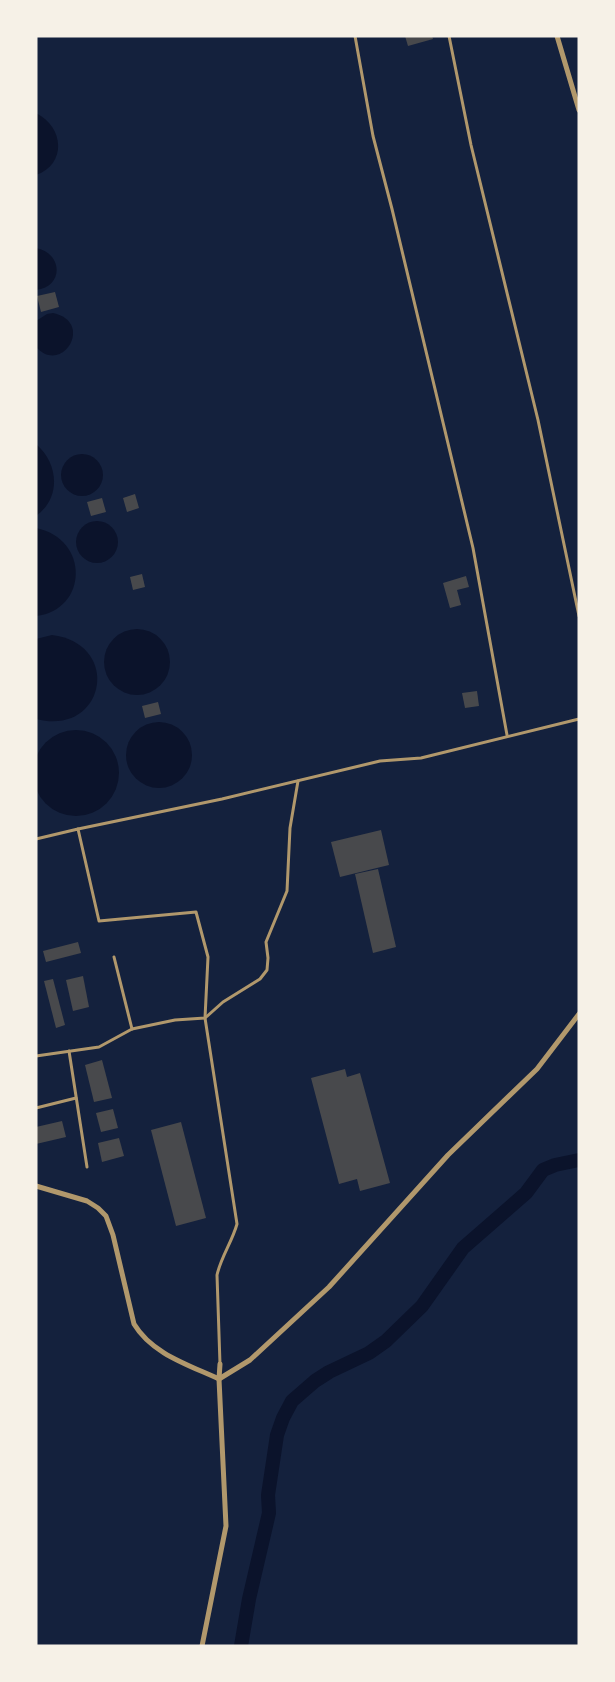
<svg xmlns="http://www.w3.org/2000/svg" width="615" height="1682" font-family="Figtree,sans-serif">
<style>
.water{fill:#0b132b}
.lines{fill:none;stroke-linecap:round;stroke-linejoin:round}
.canal{stroke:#0b132b;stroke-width:14}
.building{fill:#48494c}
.service{stroke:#b1986c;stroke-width:3}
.minor{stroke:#b1986c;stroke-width:5}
</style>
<rect width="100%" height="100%" fill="#14213d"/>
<g class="water">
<path d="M36,113C64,127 67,164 36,175Z"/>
<path d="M36,248C63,253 64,287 36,290Z"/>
<path d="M53,313C95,322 62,376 36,347V321L47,314Z"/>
<path d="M36,444C58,463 62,497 36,516Z"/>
<circle cx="82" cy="475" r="21"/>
<circle cx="97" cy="542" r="21"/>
<path d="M36,528C90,539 88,610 36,616Z"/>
<circle cx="137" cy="662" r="33"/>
<path d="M52,635C123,644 105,737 36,719V639Z"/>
<circle cx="159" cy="755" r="33"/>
<circle cx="76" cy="773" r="43"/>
</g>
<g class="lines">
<polyline class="canal" points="241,1646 249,1599 269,1513 268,1495 277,1435 283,1418 292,1401 315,1381 329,1372 369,1353 386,1341 422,1306 463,1248 526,1193 543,1170 555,1165 579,1160"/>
</g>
<g class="building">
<polygon points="405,36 432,36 433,39 408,46"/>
<polygon points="55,292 59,307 41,312 37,296"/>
<polygon points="135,494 139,508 127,512 123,498"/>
<polygon points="102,498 106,512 91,516 87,502"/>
<polygon points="142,574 145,587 133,590 130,577"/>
<polygon points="466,576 469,587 457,590 461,605 450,608 443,583"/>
<polygon points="477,691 479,706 465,708 462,693"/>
<polygon points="158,702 161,714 145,718 142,706"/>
<polygon points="381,830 389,865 340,877 331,842"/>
<polygon points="378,869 396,947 373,953 355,874"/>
<polygon points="78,942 81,953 46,962 43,951"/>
<polygon points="83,976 89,1007 73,1011 66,980"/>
<polygon points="53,979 65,1025 56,1028 44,981"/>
<polygon points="102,1060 112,1098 94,1102 85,1065"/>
<polygon points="345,1069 347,1077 360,1073 390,1183 360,1191 357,1179 339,1184 311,1078"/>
<polygon points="113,1109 118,1128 101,1132 96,1113"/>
<polygon points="62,1121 66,1137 36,1144 36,1127"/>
<polygon points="181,1122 206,1218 176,1226 151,1130"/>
<polygon points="119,1138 124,1156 102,1162 98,1143"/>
</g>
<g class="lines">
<g class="service">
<polyline points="355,36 373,136 392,209 473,548 507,735"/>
<polyline points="449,36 471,145 538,420 579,616"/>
<polyline points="78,829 222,799 380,761 421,758 579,719"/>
<path d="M36,839L78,829L99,921L196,912L208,957L205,1018L237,1224C232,1242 221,1257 217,1275L220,1364"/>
<polyline points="114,957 132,1029"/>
<polyline points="69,1051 87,1167"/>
<polyline points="36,1056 99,1047 132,1029 175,1020 205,1018 223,1002 260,979 267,970 268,958 266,942 287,891 290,828 298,781"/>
<polyline points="36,1108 76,1098"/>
</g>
<g class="minor">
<polyline points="557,36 579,110"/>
<path d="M36,1186L87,1201L98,1208L106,1216L113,1235L134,1324C152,1354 189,1365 219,1379L250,1360L329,1287L448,1155L537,1069L579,1014"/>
<polyline points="202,1646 226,1526 219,1379 220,1364"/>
</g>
</g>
<rect width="615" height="1682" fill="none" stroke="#f6f1e7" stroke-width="75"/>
</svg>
